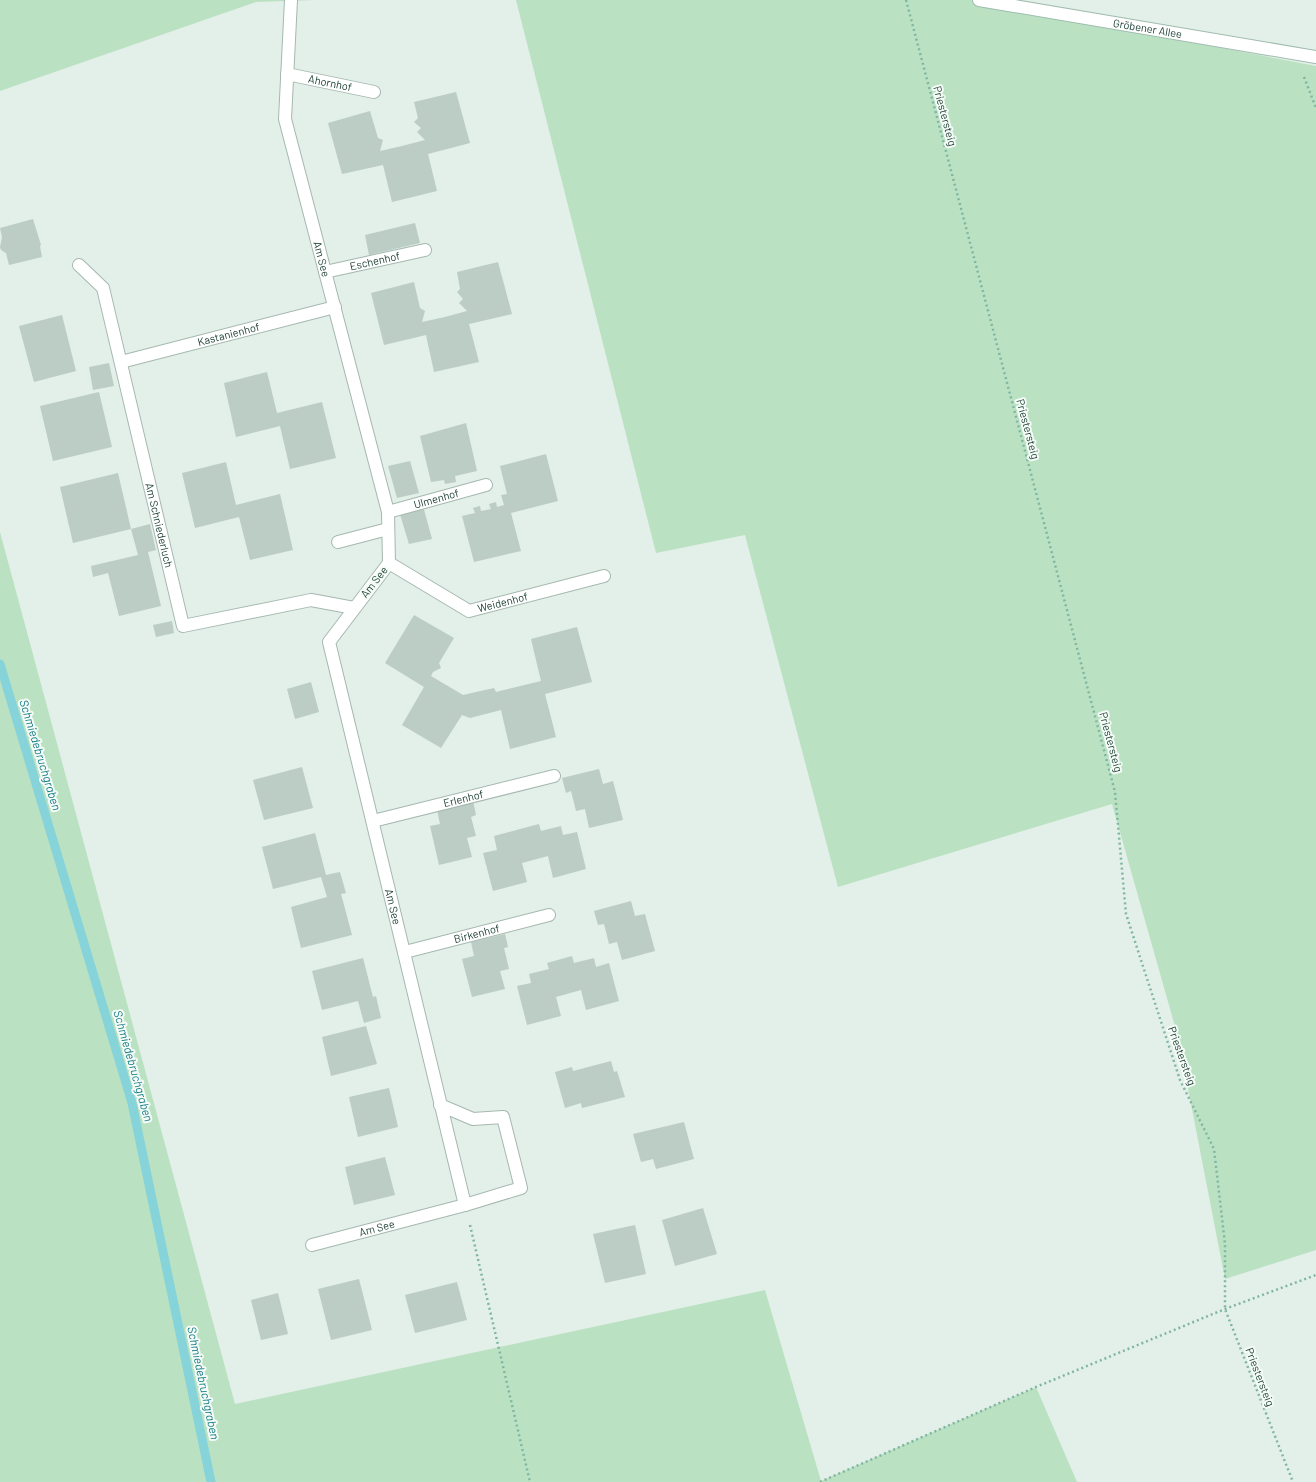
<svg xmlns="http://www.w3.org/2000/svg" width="1316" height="1482" font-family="Barlow,sans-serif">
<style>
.green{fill:#bae2c2}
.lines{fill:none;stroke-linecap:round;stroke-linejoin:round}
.stream{stroke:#86d3d9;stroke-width:9}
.building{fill:#bbcdc4}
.street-casing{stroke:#a5b8b0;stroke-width:14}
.secondary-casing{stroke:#a0bcb0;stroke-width:14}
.path{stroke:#80b6a1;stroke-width:2.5;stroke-dasharray:2 3;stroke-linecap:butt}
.street{stroke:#fff;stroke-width:12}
.secondary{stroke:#fff;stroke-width:12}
.labels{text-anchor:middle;stroke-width:4;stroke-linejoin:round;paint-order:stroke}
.street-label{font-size:11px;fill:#204337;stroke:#f5fbf7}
.water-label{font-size:12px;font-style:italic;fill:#137c86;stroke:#f5fbf7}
</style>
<rect width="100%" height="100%" fill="#e3efe9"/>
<g class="green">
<polygon points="0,0 316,0 256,2 0,91"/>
<polygon points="516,0 971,0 1316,66 1316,1250 1225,1279 1178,1037 1112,804 838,887 745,535 656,553"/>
<polygon points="0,532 235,1404 765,1290 821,1481 1036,1387 1077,1482 0,1482"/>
</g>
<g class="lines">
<polyline class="stream" points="0,664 132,1103 211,1482"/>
</g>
<g class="building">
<polygon points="456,92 470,143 428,154 437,191 392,202 383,165 342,174 328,123 370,111 378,138 383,140 380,151 402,146 425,140 417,132 421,128 414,122 418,118 414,102"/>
<polygon points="33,219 41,245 40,246 42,257 9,265 6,253 1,250 0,247 2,237 0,228"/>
<polygon points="415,223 420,243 369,255 365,235"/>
<polygon points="498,262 512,314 469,324 479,362 434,372 426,335 384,345 371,293 414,282 420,308 425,311 422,322 445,317 467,311 459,303 463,299 457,292 460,289 457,272"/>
<polygon points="62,315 76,371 34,382 19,326"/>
<polygon points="109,363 114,386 93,390 89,367"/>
<polygon points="267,372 277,413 322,402 336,458 290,469 280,426 236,437 224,383"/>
<polygon points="99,392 112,447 53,461 40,406"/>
<polygon points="466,423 477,471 455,476 456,482 445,484 444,480 431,482 420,436"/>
<polygon points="546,454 558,501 511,513 521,551 474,562 462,516 475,513 473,508 480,506 481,511 491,509 489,504 496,502 497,507 504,505 501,495 507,494 500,466"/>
<polygon points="410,461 419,493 397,498 388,466"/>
<polygon points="226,462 236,505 280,494 293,550 250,560 239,517 195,528 182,473"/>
<polygon points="118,473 131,529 73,543 60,487"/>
<polygon points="423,506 432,539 409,544 399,511"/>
<polygon points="150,524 156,550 148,552 161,606 119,616 108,573 93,577 91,566 138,555 131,529"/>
<polygon points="414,615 454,638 439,663 441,668 433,672 431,676 463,695 494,688 496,692 541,681 531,639 577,627 592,682 545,694 556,737 510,749 501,710 470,718 462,715 441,748 402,725 424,687 385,663"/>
<polygon points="172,621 174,633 156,637 153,625"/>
<polygon points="311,682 319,712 295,719 287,689"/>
<polygon points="302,767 313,808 264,820 253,780"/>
<polygon points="599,769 603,784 613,781 623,820 589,828 585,809 576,811 571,791 566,793 562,778"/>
<polygon points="473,801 476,815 471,817 476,836 467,838 472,857 439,865 430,826 440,824 437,810"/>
<polygon points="539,824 541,831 561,826 563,835 577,832 586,869 553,878 548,856 522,863 527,882 493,891 483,853 497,850 494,836"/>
<polygon points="315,833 326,875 340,872 346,893 341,894 352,935 301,948 291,907 327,897 321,877 273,889 262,847"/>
<polygon points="631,901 635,916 645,914 655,951 622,960 617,942 609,944 604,924 598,925 594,911"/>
<polygon points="505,934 508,947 504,948 509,969 500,971 505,989 472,997 462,959 474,956 471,942"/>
<polygon points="572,956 574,963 594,958 596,967 609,963 619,1001 586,1010 581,990 556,997 561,1016 527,1025 517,986 531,983 529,974 549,969 547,963"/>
<polygon points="363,958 373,997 376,996 381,1018 364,1023 358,1001 322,1010 312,971"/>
<polygon points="366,1026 377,1064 331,1076 322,1037"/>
<polygon points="611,1061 614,1072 617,1071 625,1097 582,1108 581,1103 565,1108 555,1072 572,1067 573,1071"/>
<polygon points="389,1088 398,1127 358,1137 349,1097"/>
<polygon points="684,1122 694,1159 656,1169 653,1159 641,1162 633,1134"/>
<polygon points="385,1157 395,1195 354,1205 345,1167"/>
<polygon points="703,1208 717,1254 675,1266 662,1220"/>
<polygon points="635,1225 646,1274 605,1283 593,1234"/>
<polygon points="359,1279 372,1330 331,1340 318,1289"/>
<polygon points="457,1282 467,1320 415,1333 405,1295"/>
<polygon points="278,1293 288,1334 261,1340 251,1300"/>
</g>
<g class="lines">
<g class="street-casing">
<g id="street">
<path id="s1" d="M291,0L285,119L388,512L389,563L329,642L465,1205L521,1188L503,1117L473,1119L440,1105"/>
<path id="s2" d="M287,74L374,92"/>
<path id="s3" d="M79,265L103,288L183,626L311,600L354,608"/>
<path id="s4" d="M325,272L425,250"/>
<path id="s5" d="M121,362L335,307"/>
<path id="s6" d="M388,512L486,485"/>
<polyline points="338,542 388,529"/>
<path id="s7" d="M389,563L469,611L604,576"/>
<path id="s8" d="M373,821L554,776"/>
<path id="s9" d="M405,952L549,915"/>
<path id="s10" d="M312,1245L465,1205"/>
</g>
</g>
<g class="secondary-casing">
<g id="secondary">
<path id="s11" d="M979,0L1316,57"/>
</g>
</g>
<g class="path">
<polyline points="906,0 1115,792 1126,914 1180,1080 1214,1149 1225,1244 1225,1309 1293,1482"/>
<polyline points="1304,77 1316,108"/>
<polyline points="470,1225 530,1482"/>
<polyline points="820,1482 1036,1387 1225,1309 1316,1275"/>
</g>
<use href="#street" class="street"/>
<use href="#secondary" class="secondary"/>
</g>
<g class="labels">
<g class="street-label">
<text dy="4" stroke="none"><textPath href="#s11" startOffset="171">Gröbener Allee</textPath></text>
<text dy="4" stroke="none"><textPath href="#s2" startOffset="44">Ahornhof</textPath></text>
<text transform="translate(945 116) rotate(75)" y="4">Priestersteig</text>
<text dy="4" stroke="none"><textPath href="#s1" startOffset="264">Am See</textPath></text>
<text dy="4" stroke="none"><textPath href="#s4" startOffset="51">Eschenhof</textPath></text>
<text dy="4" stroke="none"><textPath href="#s5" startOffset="111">Kastanienhof</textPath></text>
<text transform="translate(1028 429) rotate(75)" y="4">Priestersteig</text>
<text dy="4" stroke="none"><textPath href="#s6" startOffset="50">Ulmenhof</textPath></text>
<text dy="4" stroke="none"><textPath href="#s3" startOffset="277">Am Schniederluch</textPath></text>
<text transform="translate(374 582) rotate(-52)" y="4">Am See</text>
<text dy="4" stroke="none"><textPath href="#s7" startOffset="128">Weidenhof</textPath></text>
<text transform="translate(1111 742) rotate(75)" y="4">Priestersteig</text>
<text dy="4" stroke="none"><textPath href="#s8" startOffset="93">Erlenhof</textPath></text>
<text dy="4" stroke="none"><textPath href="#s1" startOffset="948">Am See</textPath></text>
<text dy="4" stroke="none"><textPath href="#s9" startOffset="74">Birkenhof</textPath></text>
<text transform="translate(1182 1056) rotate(70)" y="4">Priestersteig</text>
<text dy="4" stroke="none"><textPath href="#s10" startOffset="67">Am See</textPath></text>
<text transform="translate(1260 1377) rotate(69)" y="4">Priestersteig</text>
</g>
<g class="water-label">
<text transform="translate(40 755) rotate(73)" y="4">Schmiedebruchgraben</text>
<text transform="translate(133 1066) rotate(74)" y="4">Schmiedebruchgraben</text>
<text transform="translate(203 1383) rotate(78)" y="4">Schmiedebruchgraben</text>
</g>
</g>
</svg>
